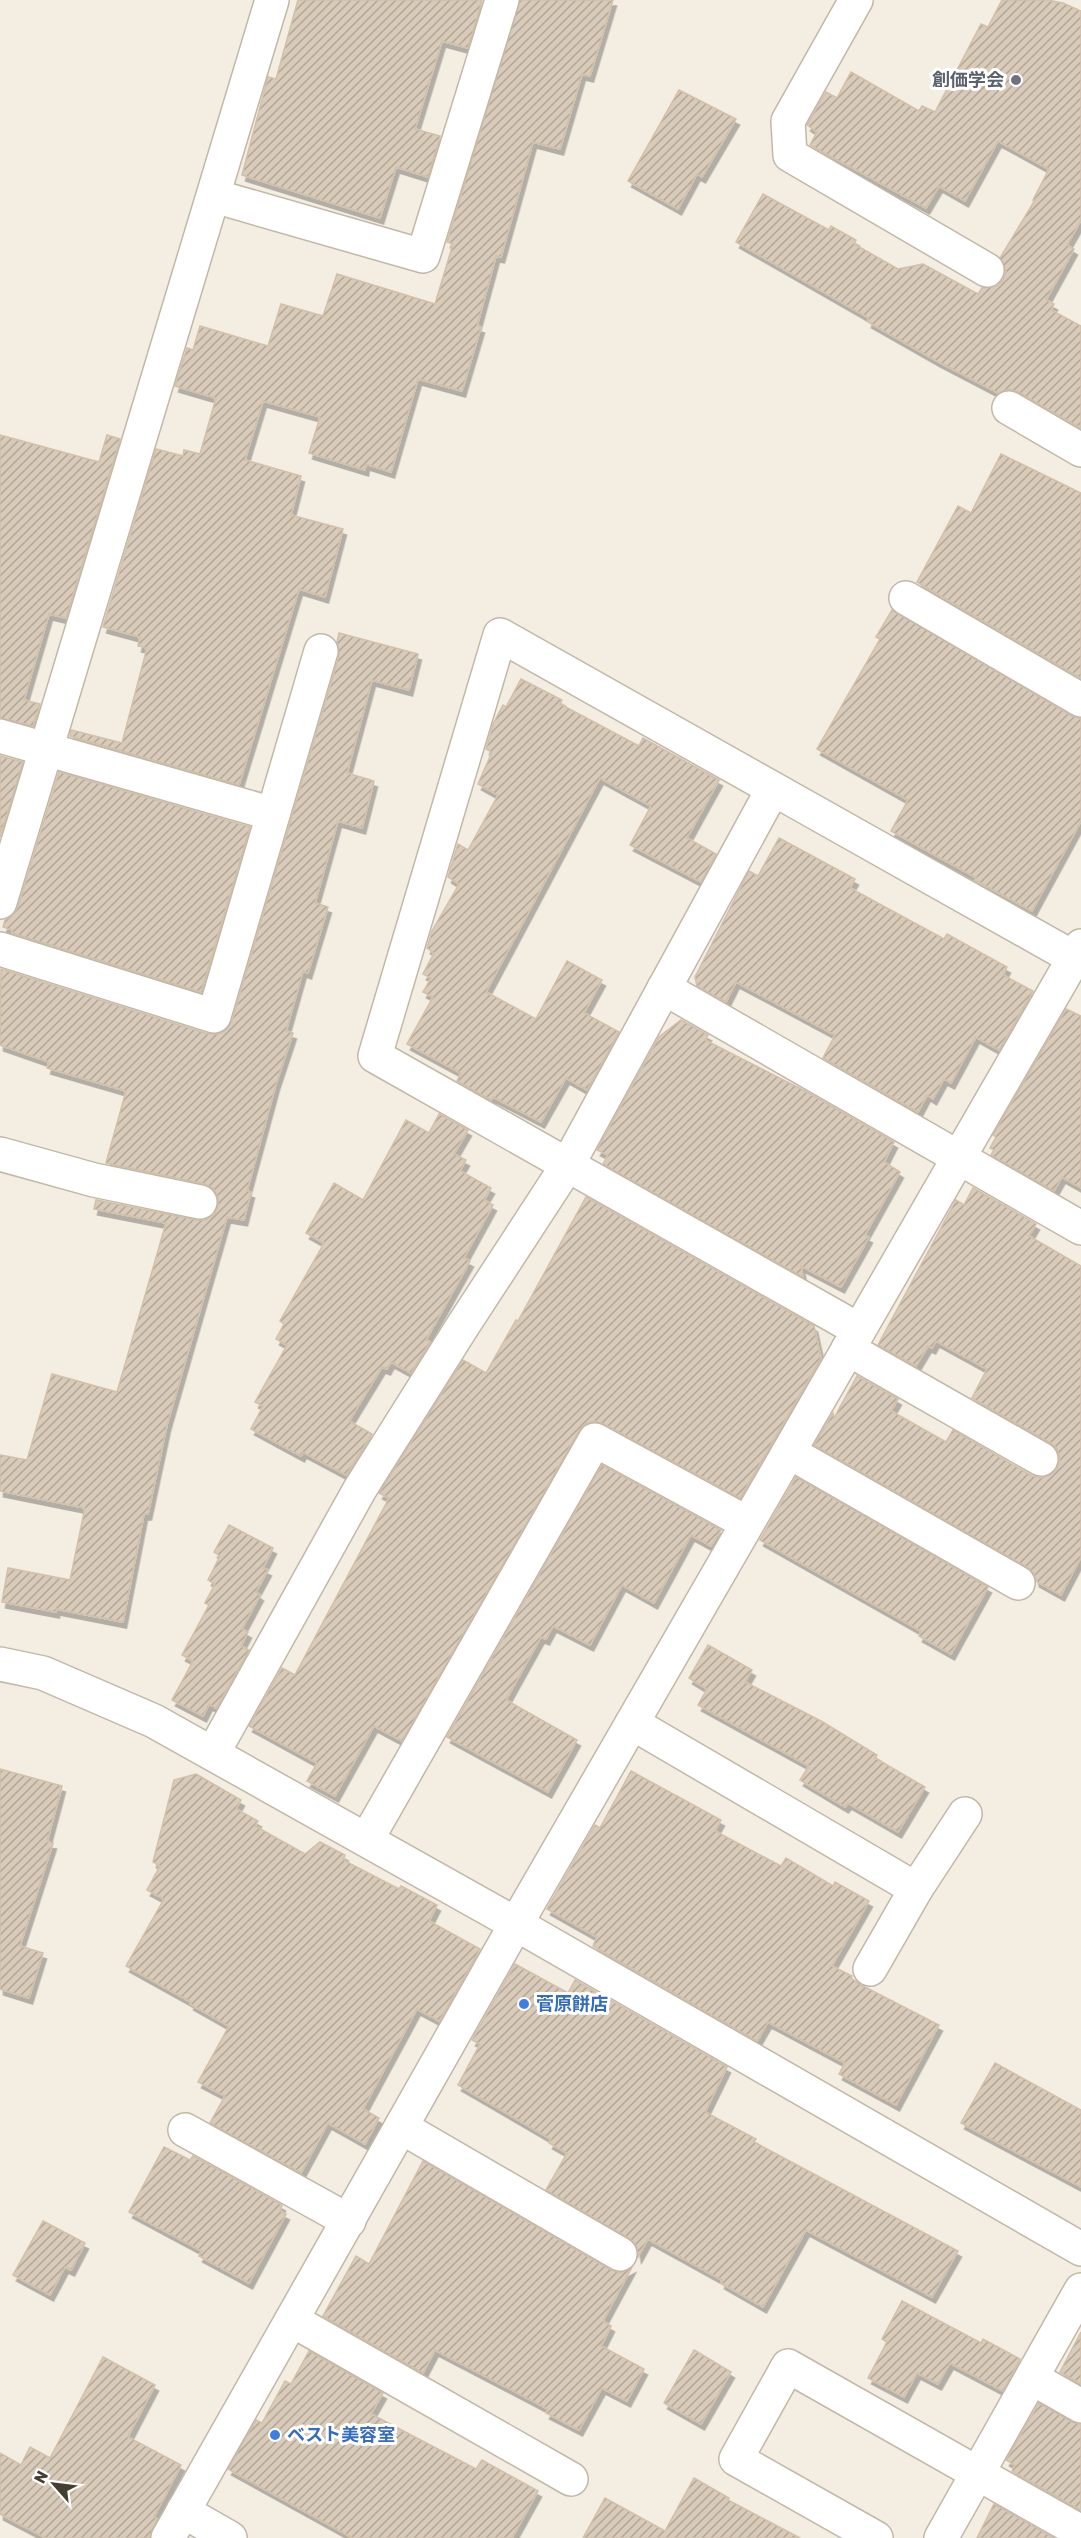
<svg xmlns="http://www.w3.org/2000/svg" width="1081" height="2538" font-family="Rubik,'Noto Sans JP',sans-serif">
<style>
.building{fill:url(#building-hatch);stroke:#d2c0a9;stroke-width:1.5;filter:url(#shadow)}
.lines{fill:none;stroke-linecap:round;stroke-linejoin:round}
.minor-casing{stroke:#c2b8a7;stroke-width:36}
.minor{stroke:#fff;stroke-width:33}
.worship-dot{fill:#6b7280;stroke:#fff;stroke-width:2}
.shop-dot{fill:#3f7fe0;stroke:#fff;stroke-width:2}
.labels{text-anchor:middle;stroke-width:6;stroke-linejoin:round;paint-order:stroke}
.worship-label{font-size:18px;font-weight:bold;fill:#5b616d;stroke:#fff;text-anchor:end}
.shop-label{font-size:18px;font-weight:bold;fill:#366cbe;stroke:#fff;text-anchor:start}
</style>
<defs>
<pattern id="building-hatch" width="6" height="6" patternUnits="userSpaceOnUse" patternTransform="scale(1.5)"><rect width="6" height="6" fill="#d9cbb9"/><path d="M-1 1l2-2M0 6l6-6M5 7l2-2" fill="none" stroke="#b2a697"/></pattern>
<filter id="shadow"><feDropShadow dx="3.5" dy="6" stdDeviation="0" flood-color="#0004"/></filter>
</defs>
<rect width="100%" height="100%" fill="#f3ede2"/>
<g class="building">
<polygon points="298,0 482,0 468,48 442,41 415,129 440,136 428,177 396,167 380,218 242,175 268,77 276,79"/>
<polygon points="520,0 613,0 590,76 582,74 560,149 533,142 501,257 496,256 477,326 481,327 462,391 418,379 391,472 366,464 365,470 309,453 320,417 263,401 245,460 301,476 291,515 343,529 325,597 299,589 239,785 70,736 71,730 122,743 147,648 138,646 140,637 103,627 156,449 183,456 184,450 200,454 216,398 175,386 187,348 193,350 200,326 268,346 281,304 323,316 337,274 435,304 453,244 447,242"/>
<polygon points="1002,0 1047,0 1063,3 1081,11 1081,220 1067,245 1074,249 1046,300 1054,304 1051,310 1081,326 1081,428 1018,392 1008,389 998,393 937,361 868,322 869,318 736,242 763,194 829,230 831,226 856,240 854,244 898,269 923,264 978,294 982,288 997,286 1003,280 1006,271 1000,258 1035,200 1033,200 1049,169 998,141 965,201 939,186 926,208 810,145 817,132 807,125 826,92 837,98 851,72 919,111 922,106 935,112 981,24 988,27"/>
<polygon points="679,90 736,119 702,177 697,174 678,209 628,181"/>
<polygon points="0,435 99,462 107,435 120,439 66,618 49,614 24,700 40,704 33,726 0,718"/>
<polygon points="1001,454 1081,493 1081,678 917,582 958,506 971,513"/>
<polygon points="892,610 1072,716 1081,719 1081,821 1032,911 975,880 977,878 891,831 908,800 817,749 880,639 876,637"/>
<polygon points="339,633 418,654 409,690 372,680 347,773 374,781 362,828 338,821 315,903 328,907 308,973 303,971 286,1031 293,1033 276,1084 247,1191 251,1192 244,1220 227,1217 167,1425 148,1514 144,1514 123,1622 56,1609 56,1612 2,1602 8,1568 70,1580 85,1508 0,1491 0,1455 27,1460 52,1374 117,1392 166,1223 94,1209 96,1200 197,1220 205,1220 214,1215 218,1205 218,1197 213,1188 204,1184 106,1163 126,1091 47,1068 49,1062 0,1045 1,969 208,1034 219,1034 227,1029 232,1021 339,656 337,642"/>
<polygon points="521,679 562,700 560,704 639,746 643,738 719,780 687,838 716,854 701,882 630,845 651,806 600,778 486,992 536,1019 567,961 602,980 584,1013 619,1032 587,1090 566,1078 541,1122 493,1097 491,1100 457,1081 461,1073 407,1044 433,997 423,992 431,978 423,974 434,953 427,948 432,931 459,884 448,877 457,847 458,844 468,850 498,795 478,784 492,752 486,749 493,724 503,705 506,707"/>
<polygon points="0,756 23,762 0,837"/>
<polygon points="59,772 250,827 201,992 12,933 13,930 3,927 5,920 13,915 18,907"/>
<polygon points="779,838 855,879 850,888 944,939 947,934 1007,967 1003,975 1033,991 999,1050 976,1037 951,1083 944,1079 933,1099 927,1095 918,1112 823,1058 835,1035 736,982 726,1002 697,986 695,977 749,871 758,876"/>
<polygon points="1066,1009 1081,1016 1081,1188 1062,1177 1054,1191 991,1155 994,1150 990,1148 996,1137 993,1135"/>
<polygon points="681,1020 708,1035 705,1040 805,1091 894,1142 884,1162 900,1172 865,1235 869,1237 841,1287 801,1266 803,1277 603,1164 608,1155 597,1150 659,1037"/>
<polygon points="439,1114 468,1130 454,1154 466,1160 460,1171 491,1188 484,1200 493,1205 464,1258 470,1261 426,1340 430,1342 411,1373 391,1362 387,1369 382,1367 349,1421 372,1434 346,1475 303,1452 301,1456 251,1429 263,1406 255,1402 287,1345 276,1339 284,1324 280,1321 324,1243 306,1233 334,1183 363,1200 406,1120 429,1133"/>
<polygon points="973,1188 1036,1224 1029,1236 1081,1266 1081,1557 1061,1595 1036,1581 1034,1573 1027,1567 814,1445 833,1413 834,1418 857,1376 898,1399 891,1411 946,1442 953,1430 1032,1476 1041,1478 1050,1475 1057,1469 1060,1458 1057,1449 1051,1443 972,1398 987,1369 936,1341 932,1348 928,1346 916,1366 878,1345 956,1200 964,1205"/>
<polygon points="586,1197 814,1326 821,1358 740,1498 604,1424 594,1421 585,1424 579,1431 402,1741 374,1726 335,1796 307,1781 317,1763 249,1726 282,1668 295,1675 389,1498 379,1493 463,1360 486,1373 516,1320 518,1321"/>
<polygon points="602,1465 721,1530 711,1546 691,1535 654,1603 622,1585 590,1645 553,1626 546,1639 541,1637 506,1700 577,1740 548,1792 447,1737"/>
<polygon points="796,1477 988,1587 951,1654 919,1636 921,1631 760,1540"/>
<polygon points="229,1525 273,1548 263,1568 268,1570 256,1592 260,1595 242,1629 248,1632 241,1646 249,1650 216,1708 209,1704 203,1716 172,1700 193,1661 182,1655 209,1605 205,1603 215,1584 208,1580 220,1556 214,1552"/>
<polygon points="708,1645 752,1670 745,1682 821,1721 877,1755 875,1758 925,1787 898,1832 848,1803 845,1807 800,1780 809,1766 698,1705 707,1689 689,1678"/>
<polygon points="0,1769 62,1786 47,1842 53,1843 20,1946 43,1953 29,1998 0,1989"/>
<polygon points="631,1771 721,1820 715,1831 781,1866 786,1858 833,1886 835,1882 869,1901 832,1966 852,1976 851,1978 861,1985 939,2025 896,2105 839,2074 845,2063 768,2022 757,2041 593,1946 597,1937 547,1909 595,1825 600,1828"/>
<polygon points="196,1774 241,1800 236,1809 258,1821 255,1826 305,1854 320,1842 345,1855 343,1860 399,1889 401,1886 437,1905 429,1921 480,1949 439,2021 417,2009 363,2109 379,2118 365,2144 328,2123 301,2173 210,2123 225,2096 198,2082 229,2026 190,2004 191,2002 126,1966 164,1899 147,1890 160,1866 153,1862 174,1780"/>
<polygon points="515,1964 568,1993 575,1980 727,2067 705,2112 756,2139 754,2142 958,2251 932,2297 806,2230 763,2307 721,2283 722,2280 648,2239 638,2257 636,2245 629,2238 546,2190 567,2153 549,2143 551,2139 458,2085 480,2044 472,2040"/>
<polygon points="995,2063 1081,2110 1081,2187 961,2123"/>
<polygon points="164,2147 190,2160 193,2156 282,2205 280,2211 286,2214 249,2283 199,2256 202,2251 129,2212"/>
<polygon points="423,2161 611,2270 621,2273 632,2267 603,2321 611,2326 601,2346 644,2369 627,2401 602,2388 579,2430 546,2413 548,2409 435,2350 423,2373 323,2316 356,2256 369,2264"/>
<polygon points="43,2221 85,2243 71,2270 65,2267 50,2295 13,2275"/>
<polygon points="902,2301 981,2343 983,2339 1020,2359 1003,2391 950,2363 938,2384 917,2373 904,2397 868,2378 887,2342 882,2339"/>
<polygon points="1081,2332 1081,2384 1060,2372"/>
<polygon points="694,2350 731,2372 701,2424 664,2403"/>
<polygon points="309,2351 383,2393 371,2414 476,2469 482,2460 538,2491 512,2538 353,2538 228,2469 256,2420 262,2423 285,2381 291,2384"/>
<polygon points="103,2357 155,2385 128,2437 181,2465 154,2517 157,2519 149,2538 46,2538 0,2514 0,2453 21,2465 30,2447 50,2458"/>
<polygon points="1039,2403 1072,2422 1081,2425 1081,2510 1012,2471 1015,2465 1006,2460"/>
<polygon points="694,2478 729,2498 728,2500 800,2538 583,2538 605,2498 665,2531"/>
<polygon points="994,2504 1054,2538 977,2538"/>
</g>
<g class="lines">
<g class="minor-casing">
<g id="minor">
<polyline points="856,0 788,121 790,155 987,270"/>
<polyline points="214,196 423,256 502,0"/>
<polyline points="1009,408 1081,450"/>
<polyline points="906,598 1081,700"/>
<polyline points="0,736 273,814"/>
<polyline points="0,902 272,0"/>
<polyline points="0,949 214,1016 321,651"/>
<polyline points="664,988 1081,1228"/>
<polyline points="0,1154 94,1180 200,1202"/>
<polyline points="859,1330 375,1056 500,635 1081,962"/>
<polyline points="848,1349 1041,1459"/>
<polyline points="789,1452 1018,1583"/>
<polyline points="0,1664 43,1673 154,1721 516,1924 1081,2249"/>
<polyline points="632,1723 916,1889 965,1814"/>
<polyline points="213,1753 360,1489 462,1327 567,1166 773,789"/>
<polyline points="367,1839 595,1440 747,1523"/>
<polyline points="870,1969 916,1889"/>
<polyline points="401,2127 620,2254"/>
<polyline points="185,2130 349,2221"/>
<polyline points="292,2320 571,2479"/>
<polyline points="1032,2378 1081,2406"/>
<polyline points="183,2511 230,2538"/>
<polyline points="168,2538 516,1924 1081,946"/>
<polyline points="876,2538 736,2459 788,2366 1081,2532"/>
<polyline points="941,2538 1081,2290"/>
</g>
</g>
<use href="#minor" class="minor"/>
</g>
<circle class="worship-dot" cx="1016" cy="80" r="6"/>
<g class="shop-dot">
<circle cx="524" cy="2004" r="6"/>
<circle cx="275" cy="2435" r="6"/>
</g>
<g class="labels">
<g class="worship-label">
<text x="1004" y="86">創価学会</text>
</g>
<g class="shop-label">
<text x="536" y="2010">菅原餅店</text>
<text x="287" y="2441">ベスト美容室</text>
</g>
</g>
<g transform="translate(54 2484) rotate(298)" stroke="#ffffff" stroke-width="4.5" paint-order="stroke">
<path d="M0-4.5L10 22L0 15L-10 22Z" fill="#453d32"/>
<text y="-9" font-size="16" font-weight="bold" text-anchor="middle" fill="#453d32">N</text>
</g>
</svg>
